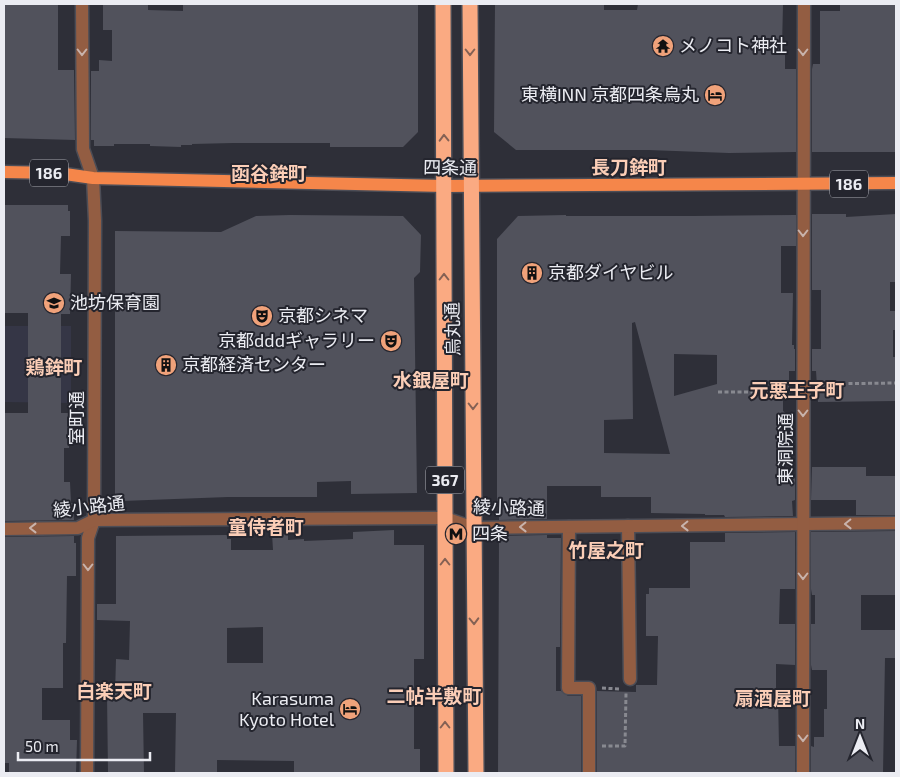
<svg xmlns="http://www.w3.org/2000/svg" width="900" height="777" font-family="'Exo 2','Noto Sans JP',sans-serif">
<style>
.built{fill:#353646}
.building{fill:#51525c;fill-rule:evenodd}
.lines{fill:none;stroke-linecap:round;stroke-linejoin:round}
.minor-casing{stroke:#4c4d56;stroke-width:15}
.major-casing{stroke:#4c4d56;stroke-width:15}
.highway-casing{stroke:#4c4d56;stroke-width:18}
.path{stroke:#888990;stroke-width:3;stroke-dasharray:4 2.5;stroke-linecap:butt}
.minor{stroke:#935d42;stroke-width:12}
.major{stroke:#f5864a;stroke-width:12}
.highway{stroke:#faaa82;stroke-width:15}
.oneway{stroke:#c8b3ac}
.oneway2{stroke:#846154}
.labels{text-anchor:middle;stroke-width:4;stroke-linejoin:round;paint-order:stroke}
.shield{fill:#24252e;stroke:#afb0b7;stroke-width:1}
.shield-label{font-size:16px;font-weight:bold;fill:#ebecf2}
.poi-label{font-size:18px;fill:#ebecf2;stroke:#24252e;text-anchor:start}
.street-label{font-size:18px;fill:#ebecf2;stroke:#24252e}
.neighbourhood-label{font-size:19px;font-weight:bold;fill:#fbceb7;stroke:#24252e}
</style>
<rect width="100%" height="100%" fill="#2e2f38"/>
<polygon class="built" points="4,326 71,326 71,403 4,402"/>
<g class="building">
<polygon points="4,4 58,4 58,70 74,70 75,140 4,138"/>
<polygon points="103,4 148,4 148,10 183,11 183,4 418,4 418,132 403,147 330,147 330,143 233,143 192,144 192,145 181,145 181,147 150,146 150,144 114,144 114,146 94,146 94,140 91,140 91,71 99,71 99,60 112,61 112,30 103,30"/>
<polygon points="495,4 604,4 604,10 637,10 638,4 755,4 783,5 782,47 782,53 785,53 785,69 796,69 796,152 729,153 648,150 516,150 494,132"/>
<polygon points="840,4 896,4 896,152 812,152 812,69 813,64 820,64 820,11 840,11"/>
<polygon points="5,205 68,205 68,211 70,211 70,236 61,236 60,274 71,274 70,314 61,314 61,413 69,413 69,448 64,448 64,482 70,482 71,503 73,503 74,520 5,521 4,413 28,413 28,313 4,313"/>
<polygon points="812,214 846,214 846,217 896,214 896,282 890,282 890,311 896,311 896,330 893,330 893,357 896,357 896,401 818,402 816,371 812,371 812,349 821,349 821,290 812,290"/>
<polygon points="290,215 403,216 421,235 420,272 414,278 417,493 351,494 351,481 317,482 317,497 228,497 122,501 115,497 115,231 221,232 256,216"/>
<path d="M566,215V216H693L796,215V246H781V293H793L792,345H794V349H795V371H789V389H783V411L788,415V421L782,426L783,476H795V500L792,501L793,516L725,517L724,515H705V514L651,513V497H601V486H547V519L499,520V515H497V239L518,216ZM635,322L670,454L604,453V420L633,419L632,323ZM674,354L717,355V384L674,396Z"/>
<polygon points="812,467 866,467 866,476 896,476 896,515 856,515 856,500 811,500"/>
<path d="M394,530V545H424V659H414V749H420V773H294V761L217,760V773H175L176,713H143L144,773H108L107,694H115L116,659L129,660L130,621L97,620V604H116V536L227,535V539H231V550H273L272,534H288V540L304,539V541L353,539V532ZM263,627V663H227V628Z"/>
<polygon points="896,531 896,595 861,595 861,630 896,630 896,658 885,658 883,773 811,773 811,746 814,747 814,737 824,737 824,709 827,709 827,670 812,670 811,665 811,624 815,624 815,595 812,595 811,589 811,532"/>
<polygon points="795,532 795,589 780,589 779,624 795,624 795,665 776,664 776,696 778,696 779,746 795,746 795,773 597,773 597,691 636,692 636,685 657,685 658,636 646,636 646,594 649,594 649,588 690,588 690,542 725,542 725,533"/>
<polygon points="547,535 547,538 561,538 560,647 556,647 556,691 561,691 568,696 581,696 581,773 498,773 499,536"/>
<polygon points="74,536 74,543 76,543 76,576 67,576 66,643 63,643 63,688 42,688 42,720 70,720 70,740 77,740 76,773 9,773 9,763 4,763 5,537"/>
</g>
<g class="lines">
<g class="minor-casing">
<g id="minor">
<polyline points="82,4 83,149 93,178 95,221 94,520 88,538 87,773"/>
<polyline points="628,526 630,679"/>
<polyline points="569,527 568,688 589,688 589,773"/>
<polyline points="4,529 78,528 94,520 427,518 445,518 474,528 896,523"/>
<polyline points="803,773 804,4"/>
</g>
</g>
<g class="major-casing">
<polyline id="major" points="4,172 58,173 93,178 445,186 896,183"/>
</g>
<g class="highway-casing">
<g id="highway">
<polyline points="443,4 446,773"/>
<polyline points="470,4 476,773"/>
</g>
</g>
<g class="path">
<polyline points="816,384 896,383"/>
<polyline points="718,392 790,392"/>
<polyline points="602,688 619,689"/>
<polyline points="602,746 625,746 626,693"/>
</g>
<use href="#minor" class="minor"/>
<use href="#major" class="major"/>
<use href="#highway" class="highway"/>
</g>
<defs><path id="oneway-chevron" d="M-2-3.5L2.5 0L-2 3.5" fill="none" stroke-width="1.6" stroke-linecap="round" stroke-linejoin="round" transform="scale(1.25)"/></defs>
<g class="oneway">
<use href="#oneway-chevron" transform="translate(82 52) rotate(90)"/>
<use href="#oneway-chevron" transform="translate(803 52) rotate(90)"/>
<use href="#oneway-chevron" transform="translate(803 233) rotate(90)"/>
<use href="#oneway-chevron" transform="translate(803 413) rotate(90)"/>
<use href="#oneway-chevron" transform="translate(848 524) rotate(179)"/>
<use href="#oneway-chevron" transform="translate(685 526) rotate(179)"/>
<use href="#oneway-chevron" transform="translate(523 527) rotate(179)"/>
<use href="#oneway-chevron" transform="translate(33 528) rotate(180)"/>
<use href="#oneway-chevron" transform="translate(88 567) rotate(90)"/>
<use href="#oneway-chevron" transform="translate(803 576) rotate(90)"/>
<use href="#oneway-chevron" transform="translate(803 738) rotate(90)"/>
</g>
<g class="oneway2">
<use href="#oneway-chevron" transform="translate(470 52) rotate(90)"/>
<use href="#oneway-chevron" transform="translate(444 138) rotate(-91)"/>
<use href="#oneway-chevron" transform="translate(444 277) rotate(-90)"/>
<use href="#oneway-chevron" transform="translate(473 406) rotate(90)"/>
<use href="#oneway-chevron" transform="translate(445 562) rotate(-90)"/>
<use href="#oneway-chevron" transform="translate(474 621) rotate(89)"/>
<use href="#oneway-chevron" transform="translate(445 725) rotate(-90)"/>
</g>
<defs>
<g id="temple-disc" transform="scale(1.125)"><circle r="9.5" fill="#f0a27a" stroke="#24252e"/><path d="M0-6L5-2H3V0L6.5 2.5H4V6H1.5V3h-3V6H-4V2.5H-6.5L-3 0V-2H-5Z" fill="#111"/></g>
<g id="hotel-disc" transform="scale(1.125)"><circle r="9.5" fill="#f0a27a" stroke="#24252e"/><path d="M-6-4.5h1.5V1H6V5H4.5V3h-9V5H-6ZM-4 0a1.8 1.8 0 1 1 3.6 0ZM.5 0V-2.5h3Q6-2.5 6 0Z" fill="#111"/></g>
<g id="building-disc" transform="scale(1.125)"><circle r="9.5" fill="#f0a27a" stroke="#24252e"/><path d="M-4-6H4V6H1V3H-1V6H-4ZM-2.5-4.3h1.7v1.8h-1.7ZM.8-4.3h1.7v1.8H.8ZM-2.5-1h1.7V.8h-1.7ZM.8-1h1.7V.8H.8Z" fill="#111"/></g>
<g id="school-disc" transform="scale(1.125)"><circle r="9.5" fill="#f0a27a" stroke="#24252e"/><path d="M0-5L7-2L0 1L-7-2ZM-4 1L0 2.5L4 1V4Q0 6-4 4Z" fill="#111"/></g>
<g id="theatre-disc" transform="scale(1.125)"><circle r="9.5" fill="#f0a27a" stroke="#24252e"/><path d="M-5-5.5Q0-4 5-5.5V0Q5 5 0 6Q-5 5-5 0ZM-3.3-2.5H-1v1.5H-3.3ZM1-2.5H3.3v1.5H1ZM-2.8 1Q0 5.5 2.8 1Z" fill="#111"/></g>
<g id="metro-disc" transform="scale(1.125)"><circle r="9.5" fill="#f0a27a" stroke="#24252e"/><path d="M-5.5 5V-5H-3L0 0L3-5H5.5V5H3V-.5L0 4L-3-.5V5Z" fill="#111"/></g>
</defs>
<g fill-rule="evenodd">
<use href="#temple-disc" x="663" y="46"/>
<use href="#hotel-disc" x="715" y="95"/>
<use href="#building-disc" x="532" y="273"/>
<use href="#school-disc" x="54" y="303"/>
<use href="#theatre-disc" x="262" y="316"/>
<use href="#theatre-disc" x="391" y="341"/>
<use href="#building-disc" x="166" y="365"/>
<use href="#metro-disc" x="456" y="534"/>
<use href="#hotel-disc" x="350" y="709"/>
</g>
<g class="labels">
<g class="shield">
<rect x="30" y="159.5" width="38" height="27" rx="4"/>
<rect x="830" y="170.5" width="38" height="27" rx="4"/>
<rect x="426" y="466.5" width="38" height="27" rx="4"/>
</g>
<g class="shield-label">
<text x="49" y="179">186</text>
<text x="849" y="190">186</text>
<text x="445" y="486">367</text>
</g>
<g class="poi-label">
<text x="679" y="52">メノコト神社</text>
<text x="699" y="101" text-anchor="end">東横INN 京都四条烏丸</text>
<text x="548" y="279">京都ダイヤビル</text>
<text x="70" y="309">池坊保育園</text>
<text x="278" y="322">京都シネマ</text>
<text x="375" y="347" text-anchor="end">京都dddギャラリー</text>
<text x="182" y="371">京都経済センター</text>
<text x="472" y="540">四条</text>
<text x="334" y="705" text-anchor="end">Karasuma<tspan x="334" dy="21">Kyoto Hotel</tspan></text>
</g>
<g class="street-label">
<text transform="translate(450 168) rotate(1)" y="6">四条通</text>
<text transform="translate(453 329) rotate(-91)" y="6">烏丸通</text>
<text transform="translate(77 418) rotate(-90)" y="6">室町通</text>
<text transform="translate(786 449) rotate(-90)" y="6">東洞院通</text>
<text transform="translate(89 507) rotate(-6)" y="6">綾小路通</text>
<text transform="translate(509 508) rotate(2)" y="6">綾小路通</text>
</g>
<g class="neighbourhood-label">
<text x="629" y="174">長刀鉾町</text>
<text x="269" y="180">函谷鉾町</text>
<text x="54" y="374">鶏鉾町</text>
<text x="431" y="387">水銀屋町</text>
<text x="797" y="397">元悪王子町</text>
<text x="266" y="534">童侍者町</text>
<text x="606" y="557">竹屋之町</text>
<text x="114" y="698">白楽天町</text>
<text x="434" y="703">二帖半敷町</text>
<text x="773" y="705">扇酒屋町</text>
</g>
</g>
<rect width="900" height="777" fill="none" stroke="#ebecf2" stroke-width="10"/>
<g transform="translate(860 737)" stroke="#24252e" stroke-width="4" paint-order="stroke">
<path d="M0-4L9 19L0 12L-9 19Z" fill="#ebecf2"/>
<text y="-8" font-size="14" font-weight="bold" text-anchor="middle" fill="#ebecf2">N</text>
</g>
<path d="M18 752v8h132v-8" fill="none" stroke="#ebecf2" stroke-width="2.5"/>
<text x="25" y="752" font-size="15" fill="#ebecf2" stroke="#24252e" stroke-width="4" paint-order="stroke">50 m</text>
</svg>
